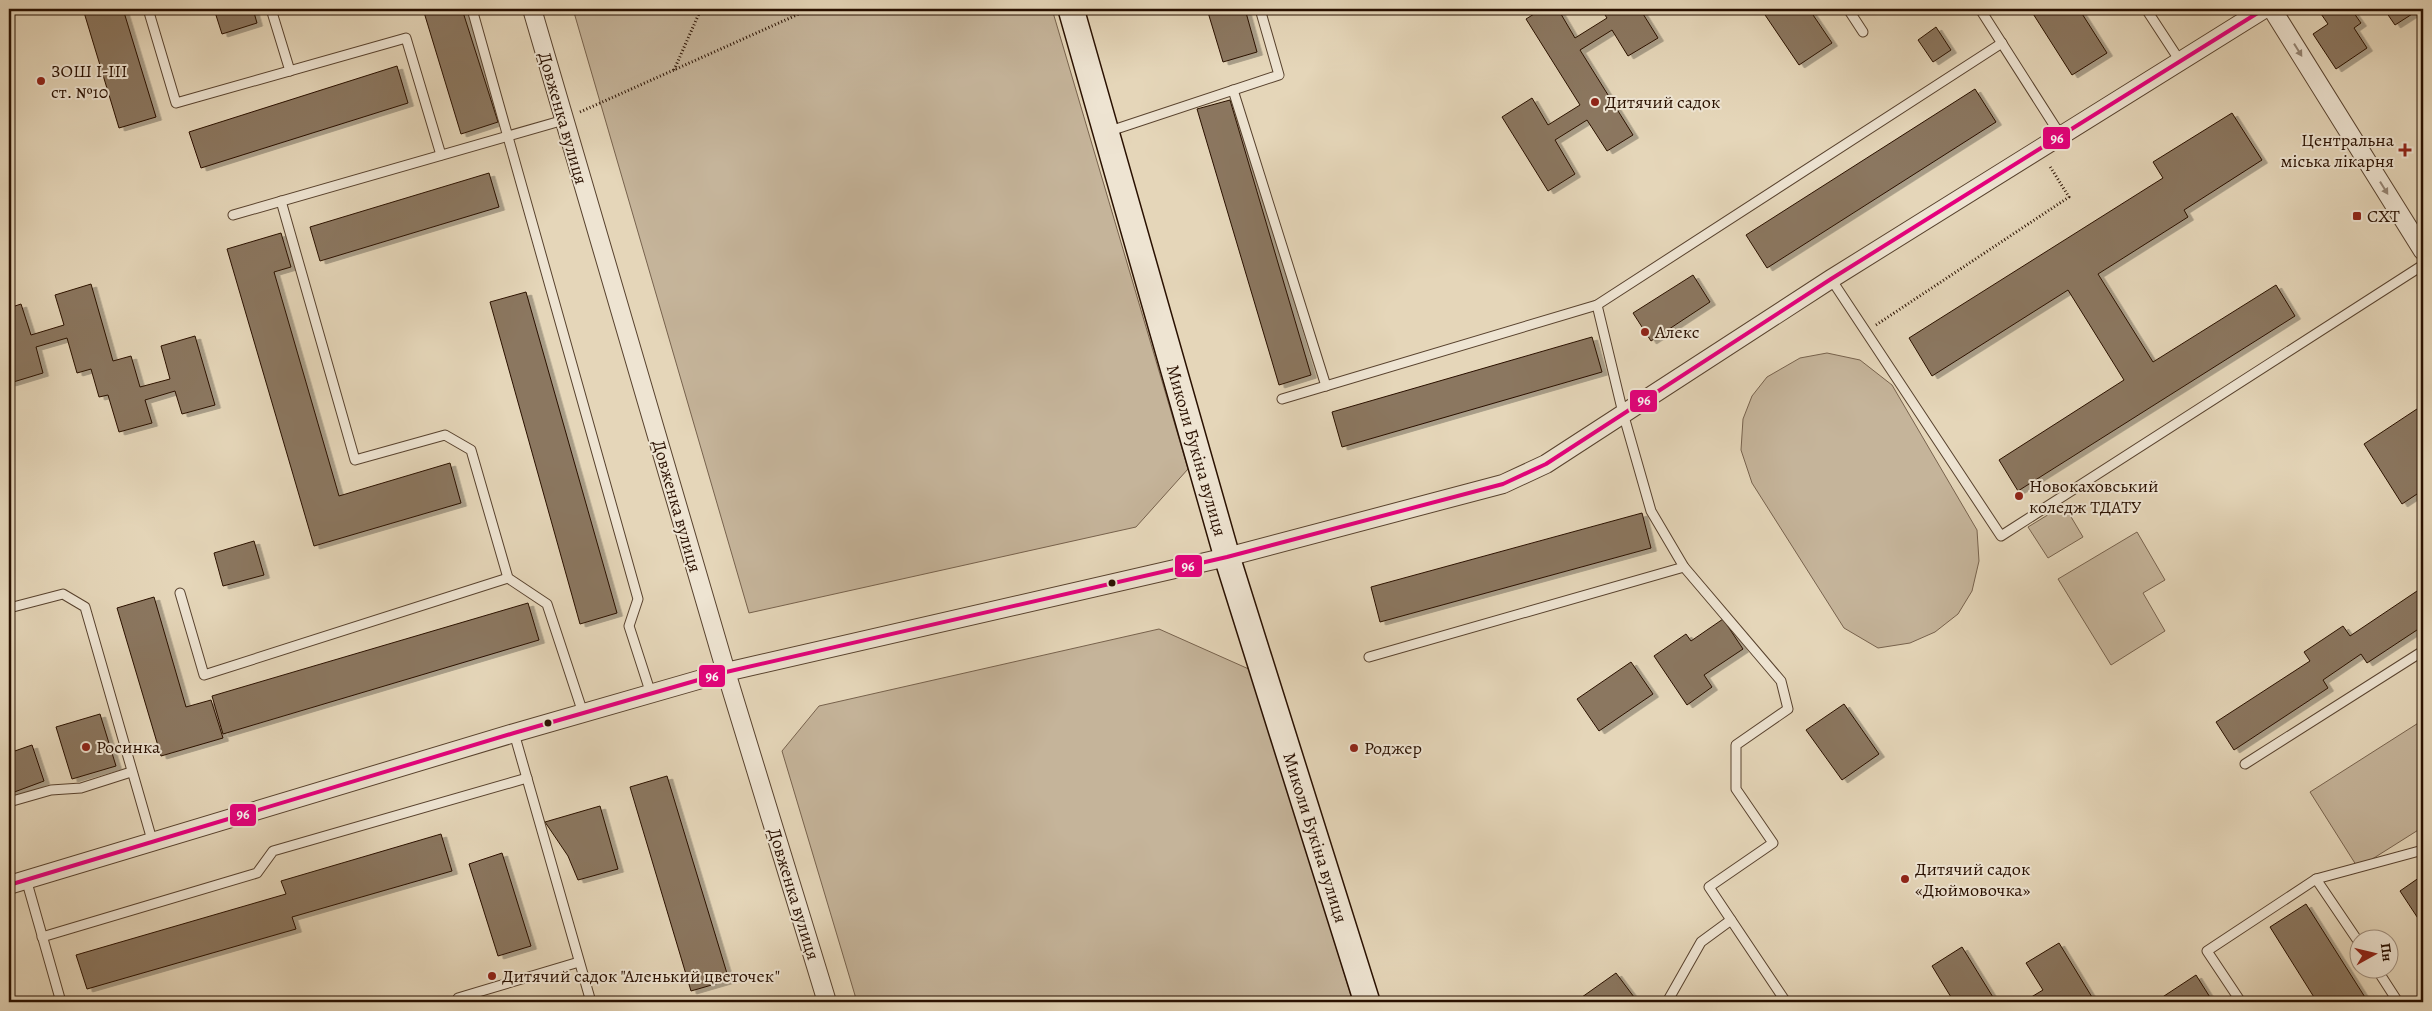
<svg xmlns="http://www.w3.org/2000/svg" width="2432" height="1011" font-family="Alegreya,serif">
<style>
.green{fill:#c5b49a;stroke:#77624d}
.building{fill:#8b7760;stroke:#291000;filter:url(#shadow)}
.lines{fill:none;stroke-linecap:round;stroke-linejoin:round}
.lane-casing{stroke:#58422e;stroke-width:11}
.street-casing{stroke:#58422e;stroke-width:20}
.secondary-casing{stroke:#291000;stroke-width:28}
.path{stroke:#291000;stroke-width:3;stroke-dasharray:1 2.5;stroke-linecap:butt}
.lane{stroke:#eee4d2;stroke-width:9}
.street{stroke:#eee4d2;stroke-width:18}
.secondary{stroke:#eee4d2;stroke-width:25}
.bus-1-casing{stroke:#eee4d2;stroke-width:8}
.bus-1{stroke:#e5007d;stroke-width:4}
.oneway{fill:#958574}
.poi-dot{fill:#8f2418;stroke:#eee4d2;stroke-width:2}
.bus-dot{fill:#291000;stroke:#eee4d2;stroke-width:2}
.labels{text-anchor:middle;stroke-width:4;stroke-linejoin:round;paint-order:stroke}
.poi-label{font-size:18px;fill:#291000;stroke:#eee4d2;text-anchor:start}
.street-label{font-size:18px;fill:#291000;stroke:#eee4d2}
.line-badge{stroke:#eee4d2;stroke-width:2}
.badge-label{font-size:14px;text-anchor:middle;font-weight:bold;fill:#fff}
</style>
<defs>
<filter id="shadow"><feDropShadow dx="5.5" dy="3" stdDeviation="0" flood-color="#0004"/></filter>
</defs>
<rect width="100%" height="100%" fill="#e5d6b9"/>
<filter id="stains"><feTurbulence type="fractalNoise" baseFrequency=".004" numOctaves="4"/><feColorMatrix values="0 0 0 0 .2 0 0 0 0 .09 0 0 0 0 .02 0 0 0 .5 -.17"/></filter>
<radialGradient id="worn" r=".72"><stop offset=".6" stop-color="#630" stop-opacity="0"/><stop offset="1" stop-color="#630" stop-opacity=".3"/></radialGradient>
<g class="green">
<polygon points="573,9 1052,9 1188,469 1136,527 749,613"/>
<polygon points="1827,353 1860,360 1892,385 1977,530 1979,561 1972,591 1958,614 1935,632 1910,643 1878,648 1844,628 1752,483 1741,450 1743,419 1752,396 1767,377 1800,358"/>
<polygon points="2064,505 2083,537 2048,558 2028,527"/>
<polygon points="2137,532 2165,580 2143,593 2165,631 2111,665 2058,579"/>
<polygon points="1159,629 1251,670 1353,1002 857,1002 782,751 819,706"/>
<polygon points="2423,720 2423,827 2358,868 2310,792"/>
</g>
<g class="building">
<polygon points="83,9 123,9 156,117 119,128"/>
<polygon points="214,9 253,9 257,23 222,34"/>
<polygon points="423,9 462,9 498,122 461,134"/>
<polygon points="1207,9 1245,9 1257,52 1223,62"/>
<polygon points="1542,9 1558,9 1575,38 1607,18 1601,9 1640,9 1658,38 1628,56 1612,30 1580,50 1633,135 1607,151 1587,120 1555,140 1575,174 1548,191 1502,117 1532,98 1548,125 1580,105 1526,19"/>
<polygon points="1761,9 1809,9 1832,43 1799,65"/>
<polygon points="2030,9 2079,9 2107,53 2072,75"/>
<polygon points="2323,9 2351,9 2361,23 2354,28 2367,48 2336,69 2313,34 2328,24 2319,11"/>
<polygon points="2384,9 2420,9 2395,25"/>
<polygon points="1936,27 1951,50 1933,62 1918,40"/>
<polygon points="397,66 408,103 201,168 189,132"/>
<polygon points="1975,89 1996,122 1767,268 1746,235"/>
<polygon points="1230,100 1311,375 1279,385 1197,109"/>
<polygon points="2232,113 2262,160 2184,210 2188,217 2098,274 2153,362 2276,285 2295,316 2018,491 1999,460 2124,380 2068,290 1932,376 1909,338 2163,178 2153,162"/>
<polygon points="489,173 499,207 320,261 310,227"/>
<polygon points="281,233 291,267 274,272 339,496 450,463 461,503 314,546 227,249"/>
<polygon points="1693,275 1710,302 1651,341 1633,313"/>
<polygon points="91,284 113,361 131,356 140,387 170,379 161,346 195,336 215,405 182,414 175,391 145,400 152,423 119,432 108,395 99,397 91,369 77,373 67,338 36,347 43,373 10,383 9,308 21,304 31,335 64,325 55,295"/>
<polygon points="526,292 617,613 580,624 490,302"/>
<polygon points="1592,337 1602,372 1342,447 1332,412"/>
<polygon points="2423,405 2423,490 2402,504 2364,444"/>
<polygon points="1642,513 1651,548 1380,622 1371,587"/>
<polygon points="254,541 264,575 223,586 214,553"/>
<polygon points="2423,587 2423,626 2367,663 2361,654 2323,680 2328,688 2234,750 2216,722 2310,661 2304,652 2343,626 2350,636"/>
<polygon points="154,597 186,707 211,700 223,738 161,756 117,608"/>
<polygon points="528,603 539,640 223,734 212,696"/>
<polygon points="1723,619 1743,649 1704,675 1712,687 1687,705 1654,656 1686,634 1691,641"/>
<polygon points="1631,662 1653,694 1599,731 1577,699"/>
<polygon points="1844,704 1879,754 1842,780 1806,730"/>
<polygon points="100,714 116,766 72,779 56,727"/>
<polygon points="32,745 44,781 9,794 9,753"/>
<polygon points="667,776 729,980 691,991 630,787"/>
<polygon points="600,806 618,869 578,880 568,856 545,822"/>
<polygon points="441,834 452,871 292,917 296,929 87,989 76,955 286,894 281,881"/>
<polygon points="502,853 531,946 498,956 469,864"/>
<polygon points="2423,875 2423,926 2400,891"/>
<polygon points="2306,904 2368,1002 2317,1002 2270,927"/>
<polygon points="2059,943 2095,1002 2023,1002 2043,990 2026,963"/>
<polygon points="1962,947 1996,1002 1954,1002 1932,966"/>
<polygon points="1616,973 1634,997 1627,1002 1575,1002"/>
<polygon points="2196,975 2213,1002 2160,1002 2158,1000"/>
</g>
<g class="lines">
<g class="lane-casing">
<g id="lane">
<polyline points="148,9 176,103 406,38 441,155"/>
<polyline points="271,9 290,71"/>
<polyline points="472,9 638,599 629,626 651,694"/>
<polyline points="1848,9 1863,32"/>
<polyline points="1980,9 2061,136"/>
<polyline points="2146,9 2180,61"/>
<polyline points="1233,90 1326,386"/>
<polyline points="1107,132 1279,75 1260,9"/>
<polyline points="281,201 355,460 445,435 471,450 508,578 547,604 583,713"/>
<polyline points="233,215 564,120"/>
<polyline points="1831,279 2001,536 2423,265"/>
<polyline points="1597,305 1623,413 1651,511 1684,567 1781,681 1788,709 1736,745 1736,789 1773,843 1709,887 1786,1002"/>
<polyline points="1282,399 1597,305 2002,43"/>
<polyline points="180,593 204,675 508,578"/>
<polyline points="9,605 13,607 63,594 85,607 152,840"/>
<polyline points="1369,657 1684,567"/>
<polyline points="514,733 591,1002"/>
<polyline points="2245,764 2423,651"/>
<polyline points="9,802 51,790 81,788 131,772"/>
<polyline points="26,879 61,1002"/>
<polyline points="2316,879 2360,944"/>
<polyline points="42,937 257,873 273,851 527,778"/>
<polyline points="2376,968 2398,1002"/>
<polyline points="458,998 579,962"/>
<polyline points="1667,1002 1701,942 1731,920"/>
<polyline points="2241,1002 2207,951 2316,879 2423,850"/>
</g>
</g>
<g class="street-casing">
<g id="street">
<polyline points="532,9 726,672 827,1002"/>
<polyline points="2272,9 2423,251"/>
<polyline points="9,885 514,733 726,672 1227,557 1503,484 1546,464 1831,279 2264,9"/>
</g>
</g>
<g class="secondary-casing">
<g id="secondary">
<path id="s1" d="M1071,9L1227,557L1367,1002"/>
</g>
</g>
<g class="path">
<polyline points="674,70 701,9"/>
<polyline points="580,112 810,9"/>
<polyline points="1876,325 2069,197 2049,165"/>
</g>
<use href="#lane" class="lane"/>
<use href="#street" class="street"/>
<use href="#secondary" class="secondary"/>
<g class="bus-1-casing">
<polyline id="bus-1" points="9,885 514,733 726,672 1227,557 1503,484 1546,464 1831,279 2264,9"/>
</g>
<use href="#bus-1" class="bus-1"/>
</g>
<defs><path id="oneway-solid" d="M-6-.8H1V-3.2L6.5 0L1 3.2V.8H-6Z" transform="scale(1.25)"/></defs>
<g class="oneway">
<use href="#oneway-solid" transform="translate(2298 50) rotate(58)"/>
<use href="#oneway-solid" transform="translate(2384 188) rotate(58)"/>
</g>
<g class="poi-dot">
<circle cx="41" cy="81" r="5"/>
<circle cx="1595" cy="102" r="5"/>
<path d="M2402.5 142.5h5v5h5v5h-5v5h-5v-5h-5v-5h5z"/>
<rect x="2352" y="211" width="10" height="10" rx="2.5"/>
<circle cx="1645" cy="332" r="5"/>
<circle cx="2019" cy="496" r="5"/>
<circle cx="86" cy="747" r="5"/>
<circle cx="1354" cy="748" r="5"/>
<circle cx="1905" cy="879" r="5"/>
<circle cx="492" cy="976" r="5"/>
</g>
<g class="bus-dot">
<circle cx="1112" cy="583" r="4.5"/>
<circle cx="548" cy="723" r="4.5"/>
</g>
<g class="labels">
<g class="poi-label">
<text x="51" y="77">ЗОШ І-ІІІ<tspan x="51" dy="21">ст. №10</tspan></text>
<text x="1605" y="108">Дитячий садок</text>
<text x="2394" y="146" text-anchor="end">Центральна<tspan x="2394" dy="21">міська лікарня</tspan></text>
<text x="2367" y="222">СХТ</text>
<text x="1655" y="338">Алекс</text>
<text x="2029" y="492">Новокаховський<tspan x="2029" dy="21">коледж ТДАТУ</tspan></text>
<text x="96" y="753">Росинка</text>
<text x="1364" y="754">Роджер</text>
<text x="1915" y="875">Дитячий садок<tspan x="1915" dy="21">«Дюймовочка»</tspan></text>
<text x="502" y="982">Дитячий садок "Аленький цветочек"</text>
</g>
<g class="street-label">
<text transform="translate(563 118) rotate(74)" y="6">Довженка вулиця</text>
<text dy="6" stroke="none"><textPath href="#s1" startOffset="459">Миколи Букіна вулиця</textPath></text>
<text transform="translate(677 506) rotate(74)" y="6">Довженка вулиця</text>
<text dy="6" stroke="none"><textPath href="#s1" startOffset="864">Миколи Букіна вулиця</textPath></text>
<text transform="translate(794 894) rotate(73)" y="6">Довженка вулиця</text>
</g>
</g>
<g class="line-badge">
<rect x="2042" y="126" width="29" height="24" rx="5" fill="#e5007d"/>
<rect x="1629" y="389" width="29" height="24" rx="5" fill="#e5007d"/>
<rect x="1174" y="554" width="29" height="24" rx="5" fill="#e5007d"/>
<rect x="698" y="664" width="28" height="24" rx="5" fill="#e5007d"/>
<rect x="229" y="803" width="28" height="24" rx="5" fill="#e5007d"/>
</g>
<g class="badge-label">
<text x="2057" y="143">96</text>
<text x="1644" y="405">96</text>
<text x="1188" y="571">96</text>
<text x="712" y="681">96</text>
<text x="243" y="819">96</text>
</g>
<rect width="2432" height="1011" fill="none" stroke="#e5d6b9" stroke-width="30"/>
<rect x="10" y="10" width="2412" height="991" fill="none" stroke="#291000" stroke-width="2.5"/>
<rect x="15" y="15" width="2402" height="981" fill="none" stroke="#291000"/>
<g transform="translate(2374 954) rotate(82)"><circle r="24" fill="#eee4d2" stroke="#9f8f7e"/>
<path d="M0-4L9 19L0 12L-9 19Z" fill="#8f2418"/>
<text y="-8" font-size="14" font-weight="bold" text-anchor="middle" fill="#291000">Пн</text>
</g>
<rect width="100%" height="100%" filter="url(#stains)"/>
<rect width="100%" height="100%" fill="url(#worn)"/>
</svg>
